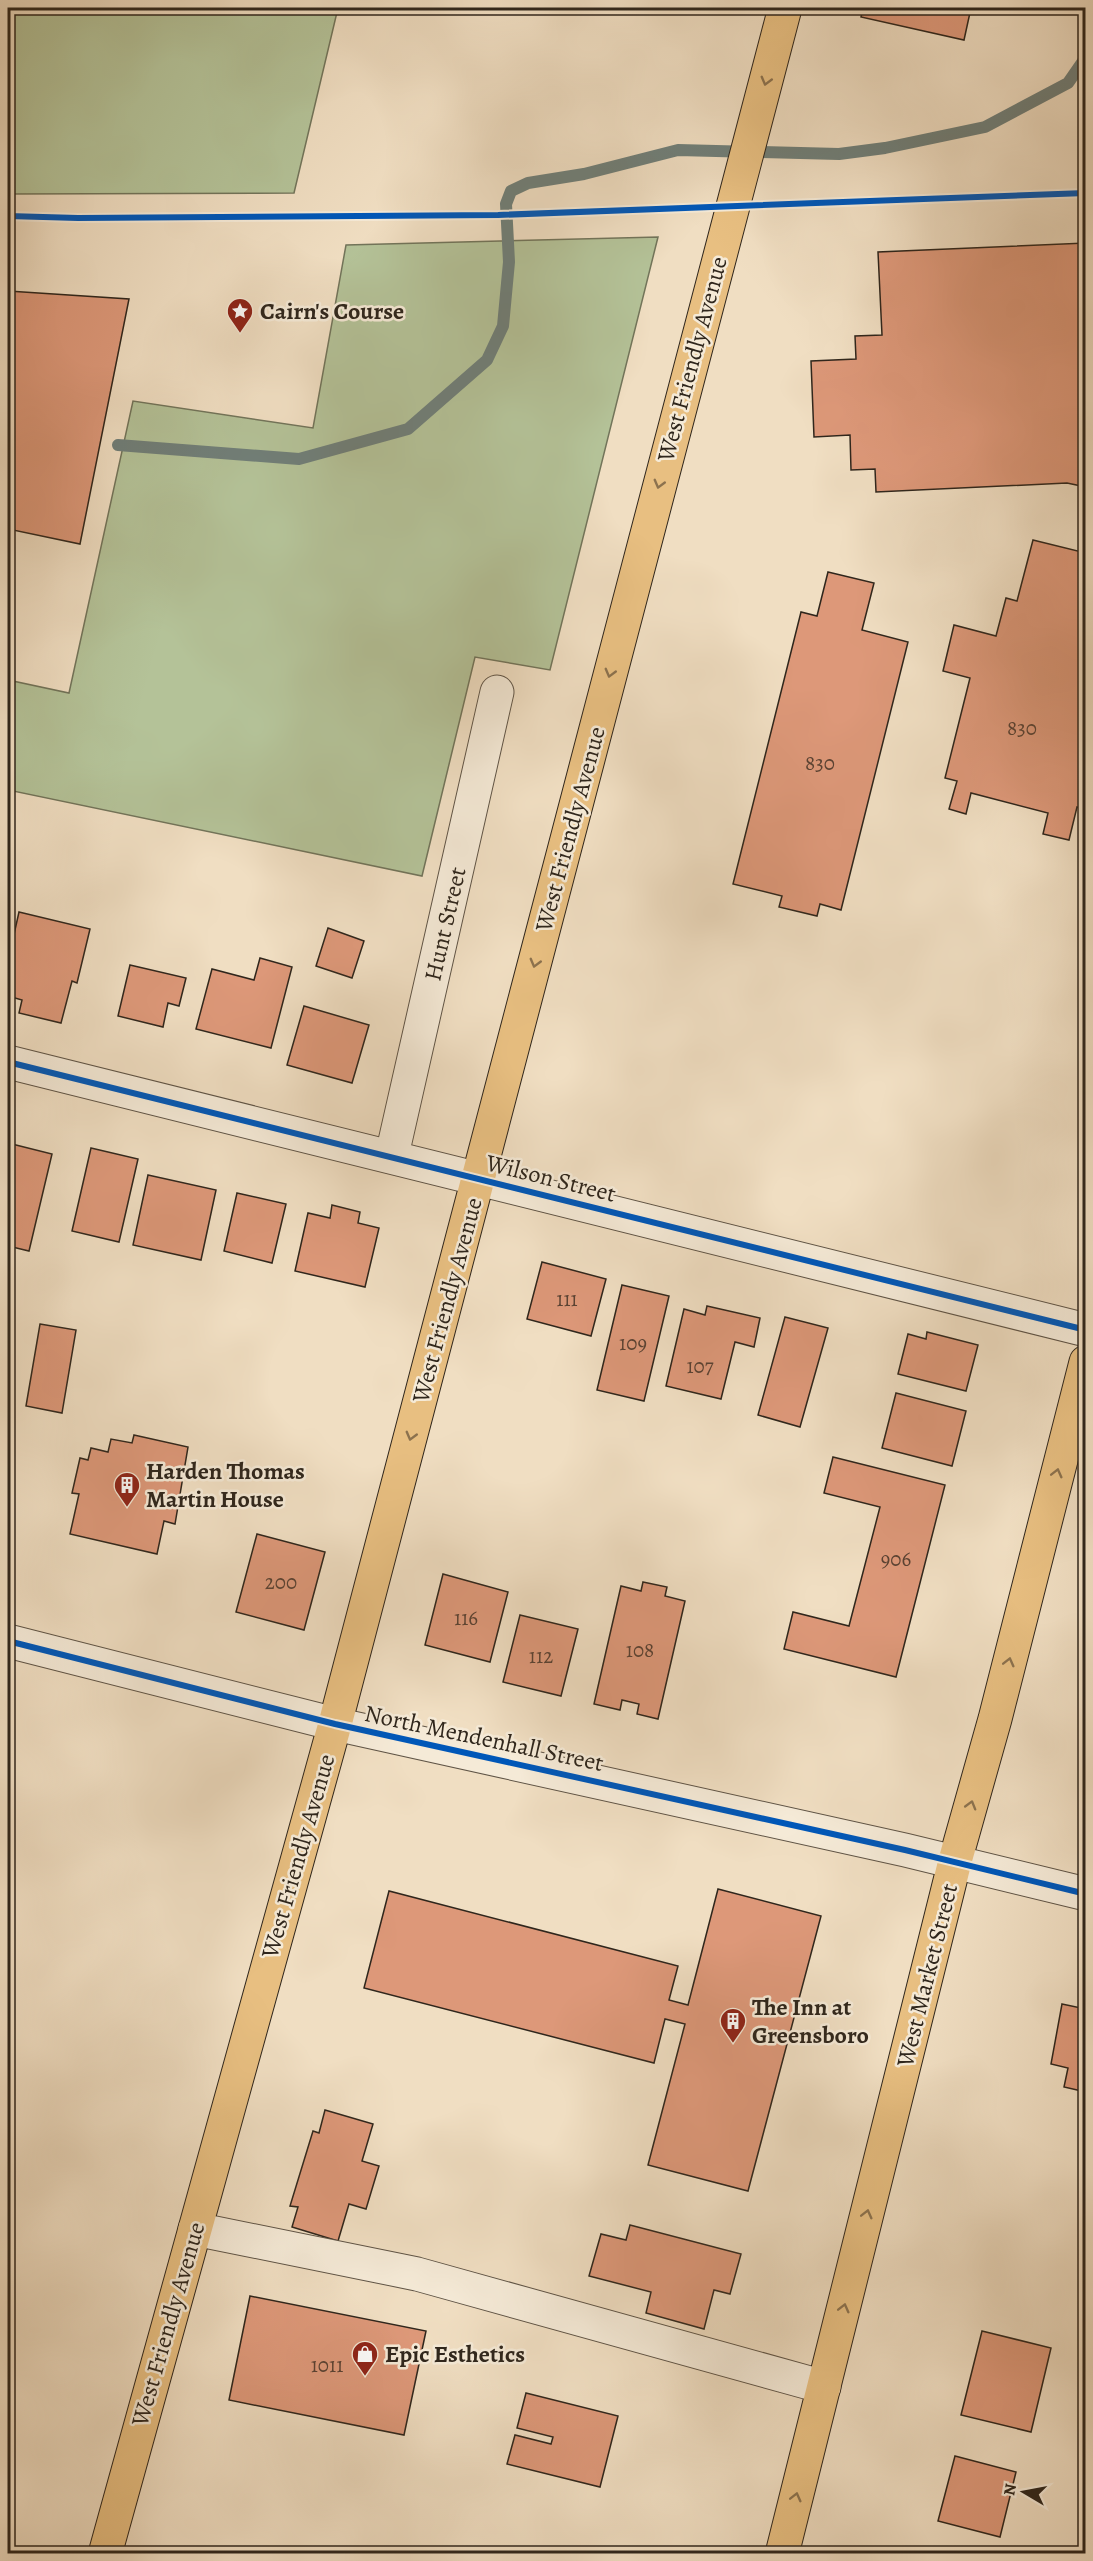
<svg xmlns="http://www.w3.org/2000/svg" width="1093" height="2561" font-family="Alegreya,serif">
<style>
.green{fill:#b4c298;stroke:#72745a;stroke-width:1.5}
.lines{fill:none;stroke-linecap:round;stroke-linejoin:round}
.stream{stroke:#707f79;stroke-width:12}
.building{fill:#dd9879;stroke:#2f261c;stroke-width:1.5}
.minor-casing{stroke:#5f5446;stroke-width:35}
.major-casing{stroke:#2f261c;stroke-width:35}
.minor{stroke:#f5ead7;stroke-width:33}
.major{stroke:#e8bf81;stroke-width:33}
.cycleway-casing{stroke:#f5ead7;stroke-width:10}
.cycleway{stroke:#0057b8;stroke-width:6}
.oneway{stroke:#8c724e}
.labels{text-anchor:middle;stroke-width:5;stroke-linejoin:round;paint-order:stroke}
.number-label{font-size:21px;fill:#5a4233}
.poi-label{font-size:24px;font-weight:bold;fill:#2f261c;stroke:#f5ead7;text-anchor:start}
.street-label{font-size:24px;fill:#2f261c;stroke:#f5ead7}
</style>
<rect width="100%" height="100%" fill="#f0dec2"/>
<filter id="stains"><feTurbulence type="fractalNoise" baseFrequency=".00333" numOctaves="4"/><feColorMatrix values="0 0 0 0 .2 0 0 0 0 .09 0 0 0 0 .02 0 0 0 .5 -.17"/></filter>
<radialGradient id="worn" r=".72"><stop offset=".6" stop-color="#630" stop-opacity="0"/><stop offset="1" stop-color="#630" stop-opacity=".3"/></radialGradient>
<g class="green">
<polygon points="8,8 338,8 294,193 8,194"/>
<polygon points="658,237 550,670 475,657 422,876 8,790 8,680 69,693 133,401 313,428 346,245"/>
</g>
<g class="lines">
<polyline class="stream" points="118,445 299,459 408,429 487,360 503,326 509,262 506,204 511,191 528,183 584,174 678,150 839,154 885,148 985,127 1068,83 1086,57"/>
</g>
<g class="building">
<polygon points="863,8 971,8 964,40 861,17"/>
<polygon points="1086,243 1086,487 1067,483 876,492 875,469 851,470 850,435 814,437 811,361 856,359 855,336 882,335 878,252"/>
<polygon points="8,291 129,299 80,544 8,529"/>
<polygon points="1033,540 1086,553 1086,810 1077,807 1069,840 1043,834 1048,813 971,793 966,814 949,809 957,781 945,778 970,678 943,671 954,625 996,636 1006,598 1017,601"/>
<polygon points="828,572 874,583 862,630 908,642 841,910 820,904 817,916 779,907 782,896 733,884 801,612 817,616"/>
<polygon points="19,912 90,929 77,983 72,981 61,1023 19,1013 22,1000 8,996 8,961"/>
<polygon points="328,928 364,941 352,978 316,966"/>
<polygon points="260,958 292,967 271,1048 196,1029 212,969 254,980"/>
<polygon points="130,965 186,978 179,1006 168,1003 163,1027 118,1016"/>
<polygon points="304,1006 369,1025 352,1083 287,1065"/>
<polygon points="8,1143 52,1154 29,1251 8,1246"/>
<polygon points="91,1148 138,1159 119,1242 72,1231"/>
<polygon points="148,1175 216,1190 201,1260 133,1245"/>
<polygon points="237,1193 286,1204 272,1263 224,1251"/>
<polygon points="332,1205 360,1212 358,1223 379,1228 365,1287 295,1271 308,1213 330,1218"/>
<polygon points="542,1262 606,1279 591,1336 527,1319"/>
<polygon points="622,1285 669,1296 644,1401 597,1390"/>
<polygon points="707,1306 760,1318 754,1347 735,1342 721,1399 666,1386 684,1309 705,1315"/>
<polygon points="785,1317 828,1328 800,1427 758,1415"/>
<polygon points="40,1324 76,1330 62,1413 26,1406"/>
<polygon points="927,1332 978,1345 966,1391 898,1374 908,1334 926,1339"/>
<polygon points="896,1393 966,1411 952,1466 882,1448"/>
<polygon points="134,1435 188,1447 175,1524 164,1521 157,1554 70,1534 79,1494 72,1493 80,1458 88,1460 91,1448 108,1452 111,1439 132,1443"/>
<polygon points="833,1457 945,1485 896,1677 784,1649 793,1612 849,1626 880,1507 824,1493"/>
<polygon points="257,1534 325,1552 304,1630 236,1612"/>
<polygon points="443,1574 508,1592 490,1662 425,1645"/>
<polygon points="643,1582 667,1587 665,1596 685,1601 658,1719 637,1714 639,1704 622,1700 620,1710 594,1704 621,1586 641,1591"/>
<polygon points="520,1615 578,1629 561,1696 503,1682"/>
<polygon points="718,1889 821,1916 748,2191 648,2165 685,2024 665,2019 654,2063 364,1988 389,1891 678,1966 669,2000 688,2005"/>
<polygon points="1062,2004 1086,2009 1086,2092 1064,2087 1068,2068 1051,2064"/>
<polygon points="325,2110 373,2124 362,2161 379,2166 366,2209 349,2204 338,2241 292,2227 298,2207 290,2206 313,2131 319,2133"/>
<polygon points="630,2225 741,2254 730,2294 714,2290 704,2329 646,2313 651,2292 589,2276 601,2234 626,2240"/>
<polygon points="250,2296 426,2331 404,2435 229,2400"/>
<polygon points="982,2331 1051,2348 1031,2432 961,2415"/>
<polygon points="526,2393 618,2416 600,2487 507,2464 515,2435 551,2444 553,2437 517,2428"/>
<polygon points="955,2456 1016,2472 1000,2537 938,2521"/>
</g>
<g class="lines">
<g class="minor-casing">
<g id="minor">
<polyline points="8,1062 1086,1330"/>
<polyline points="392,1155 497,692"/>
<polyline points="8,1641 335,1724 905,1850 1086,1894"/>
<polyline points="195,2229 417,2274 824,2387"/>
</g>
</g>
<g class="major-casing">
<g id="major">
<polyline points="105,2554 335,1724 785,8"/>
<polyline points="782,2554 955,1861 995,1719 1086,1362"/>
</g>
</g>
<use href="#minor" class="minor"/>
<use href="#major" class="major"/>
<g class="cycleway-casing">
<g id="cycleway">
<polyline points="8,216 78,218 498,215 1086,193"/>
<polyline points="8,1062 1086,1330"/>
<polyline points="8,1641 335,1724 905,1850 1086,1894"/>
</g>
</g>
<use href="#cycleway" class="cycleway"/>
</g>
<defs><path id="oneway-chevron" d="M-2-3.5L2.5 0L-2 3.5" fill="none" stroke-width="1.6" stroke-linecap="round" stroke-linejoin="round" transform="scale(1.5)"/></defs>
<g class="oneway">
<use href="#oneway-chevron" transform="translate(766 81) rotate(105)"/>
<use href="#oneway-chevron" transform="translate(659 484) rotate(105)"/>
<use href="#oneway-chevron" transform="translate(610 673) rotate(105)"/>
<use href="#oneway-chevron" transform="translate(535 963) rotate(105)"/>
<use href="#oneway-chevron" transform="translate(411 1436) rotate(105)"/>
<use href="#oneway-chevron" transform="translate(1057 1473) rotate(-76)"/>
<use href="#oneway-chevron" transform="translate(1009 1662) rotate(-76)"/>
<use href="#oneway-chevron" transform="translate(971 1805) rotate(-74)"/>
<use href="#oneway-chevron" transform="translate(867 2214) rotate(-76)"/>
<use href="#oneway-chevron" transform="translate(844 2308) rotate(-76)"/>
<use href="#oneway-chevron" transform="translate(796 2497) rotate(-76)"/>
</g>
<defs>
<g id="sight-pin" transform="scale(1.35)"><path d="M0 17L-7.5 6A9.5 9.5 0 1 1 7.5 6Z" fill="#8f2418" stroke="#f5ead7"/><path d="M0-6L1.8-2.2L6-1.7L2.9 1.2L3.7 5.4L0 3.3L-3.7 5.4L-2.9 1.2L-6-1.7L-1.8-2.2Z" fill="#fff"/></g>
<g id="building-pin" transform="scale(1.35)"><path d="M0 17L-7.5 6A9.5 9.5 0 1 1 7.5 6Z" fill="#8f2418" stroke="#f5ead7"/><path d="M-4-6H4V6H1V3H-1V6H-4ZM-2.5-4.3h1.7v1.8h-1.7ZM.8-4.3h1.7v1.8H.8ZM-2.5-1h1.7V.8h-1.7ZM.8-1h1.7V.8H.8Z" fill="#fff"/></g>
<g id="shop-pin" transform="scale(1.35)"><path d="M0 17L-7.5 6A9.5 9.5 0 1 1 7.5 6Z" fill="#8f2418" stroke="#f5ead7"/><path d="M-5-2.5h2.3a2.7 3.5 0 0 1 5.4 0H5L5.5 6h-11ZM-1.5-2.5h3a1.5 2.3 0 0 0-3 0Z" fill="#fff"/></g>
</defs>
<g fill-rule="evenodd">
<use href="#sight-pin" x="240" y="311"/>
<use href="#building-pin" x="127" y="1485"/>
<use href="#building-pin" x="733" y="2021"/>
<use href="#shop-pin" x="365" y="2354"/>
</g>
<g class="labels">
<g class="number-label">
<text x="1022" y="735">830</text>
<text x="820" y="770">830</text>
<text x="567" y="1306">111</text>
<text x="633" y="1350">109</text>
<text x="700" y="1373">107</text>
<text x="896" y="1566">906</text>
<text x="281" y="1589">200</text>
<text x="466" y="1625">116</text>
<text x="640" y="1657">108</text>
<text x="541" y="1663">112</text>
<text x="327" y="2372">1011</text>
</g>
<g class="poi-label">
<text x="260" y="319">Cairn's Course</text>
<text x="146" y="1479">Harden Thomas<tspan x="146" dy="28">Martin House</tspan></text>
<text x="752" y="2015">The Inn at<tspan x="752" dy="28">Greensboro</tspan></text>
<text x="385" y="2362">Epic Esthetics</text>
</g>
<g class="street-label">
<text transform="translate(692 359) rotate(-75)" y="8">West Friendly Avenue</text>
<text transform="translate(570 829) rotate(-75)" y="8">West Friendly Avenue</text>
<text transform="translate(445 924) rotate(-77)" y="8">Hunt Street</text>
<text transform="translate(551 1178) rotate(14)" y="8">Wilson Street</text>
<text transform="translate(447 1300) rotate(-75)" y="8">West Friendly Avenue</text>
<text transform="translate(484 1738) rotate(12)" y="8">North Mendenhall Street</text>
<text transform="translate(298 1856) rotate(-74)" y="8">West Friendly Avenue</text>
<text transform="translate(927 1975) rotate(-76)" y="8">West Market Street</text>
<text transform="translate(168 2324) rotate(-74)" y="8">West Friendly Avenue</text>
</g>
</g>
<rect width="1093" height="2561" fill="none" stroke="#f0dec2" stroke-width="30"/>
<rect x="9" y="9" width="1075" height="2543" fill="none" stroke="#2f261c" stroke-width="3"/>
<rect x="15" y="15" width="1063" height="2531" fill="none" stroke="#2f261c" stroke-width="1.5"/>
<g transform="translate(1024 2492) rotate(280)" stroke="#f5ead7" stroke-width="4.5" paint-order="stroke">
<path d="M0-4.5L10 22L0 15L-10 22Z" fill="#2f261c"/>
<text y="-9" font-size="16" font-weight="bold" text-anchor="middle" fill="#2f261c">N</text>
</g>
<rect width="100%" height="100%" filter="url(#stains)"/>
<rect width="100%" height="100%" fill="url(#worn)"/>
</svg>
